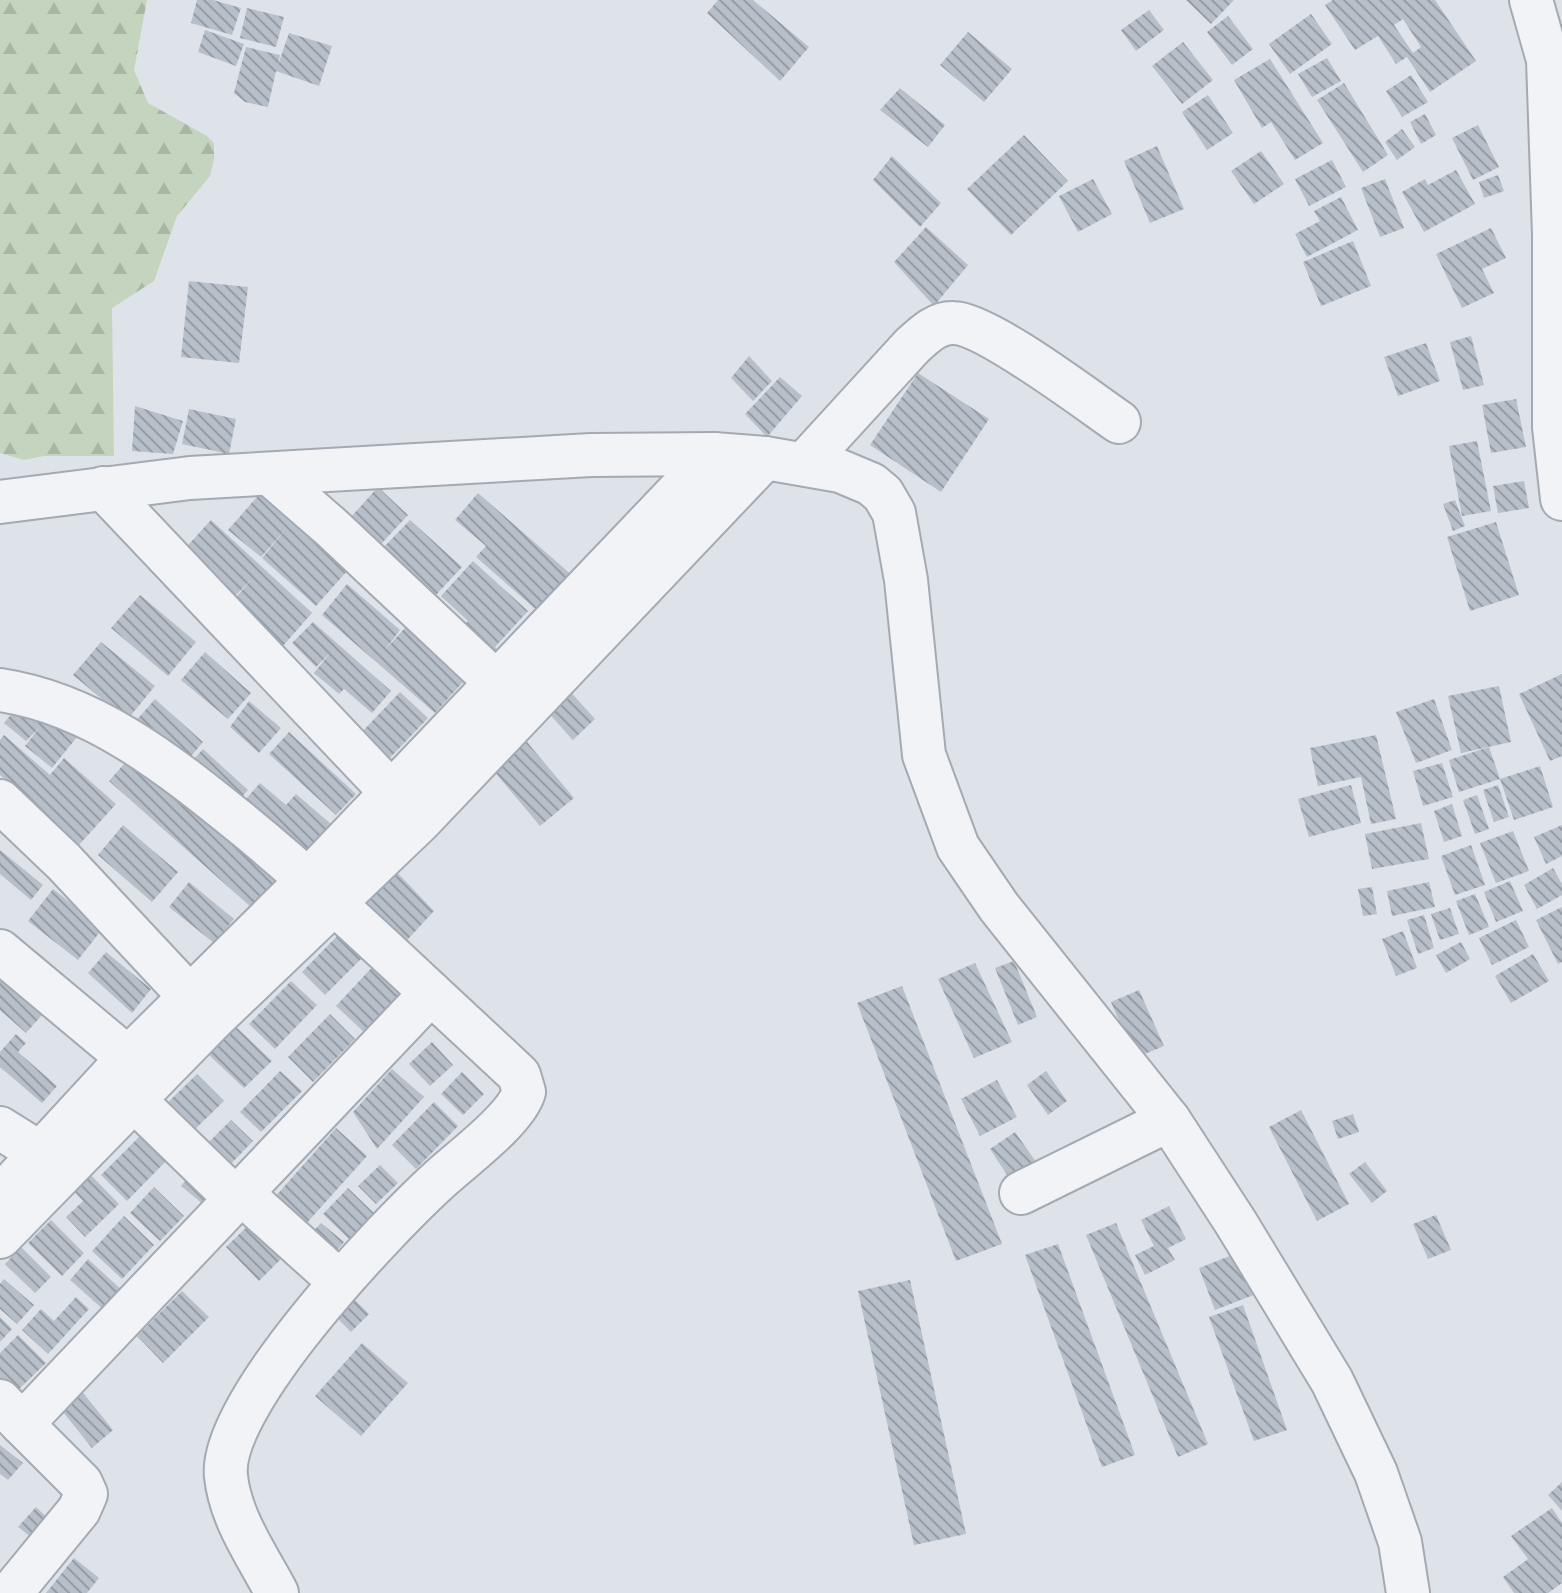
<svg xmlns="http://www.w3.org/2000/svg" width="1562" height="1593" font-family="Raleway,sans-serif">
<style>
.forest{fill:url(#forest-firs)}
.building{fill:url(#building-back-hatch);fill-rule:evenodd}
.lines{fill:none;stroke-linecap:round;stroke-linejoin:round}
.minor-casing{stroke:#a3aab3;stroke-width:46}
.minor{stroke:#f1f3f7;stroke-width:42}
</style>
<defs>
<pattern id="forest-firs" width="22" height="20" patternUnits="userSpaceOnUse" patternTransform="scale(2)"><rect width="22" height="20" fill="#c5d4be"/><path d="M5 1l3.5 6h-7zM16 11l3.5 6h-7z" fill="#a9b6a4"/></pattern>
<pattern id="building-back-hatch" width="6" height="6" patternUnits="userSpaceOnUse" patternTransform="scale(2)"><rect width="6" height="6" fill="#b7bfc9"/><path d="M-1 5l2 2M0 0l6 6M5-1l2 2" fill="none" stroke="#959ca5"/></pattern>
</defs>
<rect width="100%" height="100%" fill="#dee3e9"/>
<polygon class="forest" points="0,0 147,0 134,70 148,103 207,136 214,143 214,159 210,176 177,216 154,281 112,308 114,456 44,456 24,460 0,453"/>
<g class="building">
<polygon points="197,0 213,0 241,8 232,35 191,23"/>
<polygon points="718,0 753,0 809,47 780,81 707,13"/>
<polygon points="1186,0 1234,0 1211,24"/>
<path d="M1333,0H1435L1476,61L1430,92L1407,57L1396,64L1378,36L1355,50L1325,5ZM1403,19L1421,47L1413,53L1394,25Z"/>
<polygon points="247,8 284,17 276,47 240,38"/>
<polygon points="1149,10 1164,30 1136,51 1121,30"/>
<polygon points="1311,14 1332,44 1290,74 1269,44"/>
<polygon points="1228,16 1253,49 1232,65 1207,32"/>
<polygon points="205,30 244,44 236,66 198,52"/>
<polygon points="968,32 1012,69 984,102 940,65"/>
<polygon points="289,33 332,46 319,86 276,71 268,107 245,102 234,93 246,47 280,55 278,65"/>
<polygon points="1183,42 1213,80 1182,104 1152,66"/>
<polygon points="1327,58 1341,81 1312,97 1298,74"/>
<polygon points="1270,59 1323,143 1295,160 1271,122 1262,128 1234,80"/>
<polygon points="1411,75 1428,102 1402,117 1386,91"/>
<polygon points="1344,83 1388,155 1363,172 1317,100"/>
<polygon points="900,88 945,125 928,147 880,110"/>
<polygon points="1208,95 1233,133 1207,150 1182,112"/>
<polygon points="1425,114 1436,135 1421,144 1410,122"/>
<polygon points="1478,125 1499,167 1473,180 1452,138"/>
<polygon points="1402,129 1415,147 1397,160 1385,142"/>
<polygon points="1024,135 1068,181 1011,235 967,189"/>
<polygon points="1157,146 1184,209 1150,223 1124,161"/>
<polygon points="1261,151 1284,184 1254,204 1231,171"/>
<polygon points="892,156 941,203 920,227 873,180"/>
<polygon points="1332,160 1346,187 1309,206 1295,179"/>
<polygon points="1456,170 1475,204 1424,232 1402,192 1425,179 1428,185"/>
<polygon points="1498,175 1504,191 1484,198 1479,182"/>
<polygon points="1093,179 1112,214 1078,232 1059,196"/>
<polygon points="1385,179 1404,228 1380,237 1361,188"/>
<polygon points="1341,197 1358,230 1307,257 1295,234 1320,221 1314,211"/>
<polygon points="926,227 968,265 934,306 894,262"/>
<polygon points="1491,228 1506,258 1482,269 1494,293 1462,308 1436,254"/>
<polygon points="1353,241 1371,286 1321,306 1303,262"/>
<polygon points="189,281 248,287 239,363 181,357"/>
<polygon points="1471,336 1484,385 1463,390 1450,342"/>
<polygon points="1426,343 1440,381 1398,396 1384,357"/>
<polygon points="749,356 772,381 753,401 731,378"/>
<polygon points="918,373 989,419 941,492 870,445"/>
<polygon points="780,377 802,396 767,437 745,414"/>
<polygon points="1516,399 1526,447 1491,453 1482,405"/>
<polygon points="135,406 183,421 173,454 132,451"/>
<polygon points="189,409 236,419 229,454 182,444"/>
<polygon points="1477,441 1491,511 1462,516 1449,446"/>
<polygon points="1524,481 1529,508 1498,513 1493,486"/>
<polygon points="378,487 408,515 381,544 351,517"/>
<polygon points="264,489 298,517 293,522 348,570 316,606 262,558 286,529 261,557 228,530"/>
<polygon points="478,493 574,577 541,614 476,557 486,546 455,520"/>
<polygon points="1455,500 1465,526 1453,531 1443,504"/>
<polygon points="211,520 312,613 282,647 231,603 252,579 230,601 179,555"/>
<polygon points="410,520 462,567 436,595 384,547"/>
<polygon points="1496,522 1519,595 1470,611 1447,537"/>
<polygon points="473,561 528,611 495,647 503,655 496,663 460,629 468,621 441,596"/>
<polygon points="347,584 400,630 385,650 413,619 472,672 435,713 322,615"/>
<polygon points="140,595 196,642 168,676 111,628"/>
<polygon points="313,622 391,691 372,713 344,689 339,694 314,673 330,653 316,667 292,643"/>
<polygon points="101,642 155,686 127,720 73,675"/>
<polygon points="205,652 251,693 228,719 181,680"/>
<polygon points="1562,674 1562,756 1550,761 1519,694"/>
<polygon points="1499,686 1511,742 1461,753 1448,696"/>
<polygon points="566,687 595,719 573,740 543,707"/>
<polygon points="400,692 428,718 388,760 360,734"/>
<polygon points="27,695 77,737 52,768 25,746 40,727 26,741 4,723"/>
<polygon points="155,699 203,742 183,766 134,723"/>
<polygon points="1434,699 1452,750 1416,763 1396,712"/>
<polygon points="249,701 281,728 259,753 230,727"/>
<polygon points="517,730 574,798 540,826 483,758"/>
<polygon points="289,732 356,794 336,815 269,754"/>
<polygon points="4,735 50,775 64,758 116,804 79,845 0,775 0,740"/>
<polygon points="1376,735 1396,819 1371,824 1361,777 1318,786 1310,748"/>
<polygon points="1489,747 1500,779 1459,792 1449,760"/>
<polygon points="203,749 248,790 232,808 186,768"/>
<polygon points="132,755 284,888 261,916 109,781"/>
<polygon points="1442,763 1453,797 1423,806 1413,771"/>
<polygon points="1540,766 1553,807 1514,820 1500,779"/>
<polygon points="260,783 286,805 296,794 332,825 303,860 240,806"/>
<polygon points="1351,785 1361,823 1309,837 1298,799"/>
<polygon points="1498,785 1509,817 1494,822 1483,790"/>
<polygon points="1477,795 1489,829 1475,834 1463,800"/>
<polygon points="1452,804 1462,836 1444,842 1434,811"/>
<polygon points="1421,823 1429,859 1372,869 1365,834"/>
<polygon points="123,825 178,872 152,902 98,855"/>
<polygon points="1562,825 1562,856 1546,864 1534,837"/>
<polygon points="1513,831 1529,871 1496,883 1480,843"/>
<polygon points="1471,845 1485,885 1455,895 1441,856"/>
<polygon points="0,850 43,885 31,900 0,874"/>
<polygon points="392,867 434,911 397,951 352,905"/>
<polygon points="1553,868 1562,884 1562,895 1537,909 1524,885"/>
<polygon points="1510,881 1523,911 1496,922 1484,892"/>
<polygon points="189,882 234,919 214,943 169,907"/>
<polygon points="1429,882 1435,907 1392,916 1387,891"/>
<polygon points="1372,887 1377,914 1363,916 1358,889"/>
<polygon points="53,889 103,928 78,960 28,921"/>
<polygon points="1475,894 1489,927 1469,935 1456,901"/>
<polygon points="1562,907 1562,962 1558,964 1536,920"/>
<polygon points="1450,908 1459,934 1440,940 1431,914"/>
<polygon points="1424,915 1434,948 1418,954 1407,920"/>
<polygon points="1516,920 1529,947 1492,965 1479,938"/>
<polygon points="343,930 367,953 325,995 302,972"/>
<polygon points="1403,931 1417,968 1396,976 1382,939"/>
<polygon points="1461,942 1470,959 1446,973 1436,955"/>
<polygon points="106,952 151,989 132,1013 88,973"/>
<polygon points="1533,954 1549,981 1511,1003 1495,976"/>
<polygon points="0,961 51,1005 26,1033 0,1010"/>
<polygon points="1014,961 1037,1017 1018,1025 995,968"/>
<polygon points="376,963 405,990 365,1033 336,1006"/>
<polygon points="975,963 1012,1042 974,1058 938,979"/>
<polygon points="291,981 317,1005 275,1049 249,1024"/>
<polygon points="902,986 1002,1244 956,1261 857,1003"/>
<polygon points="1139,990 1164,1046 1135,1058 1111,1002"/>
<polygon points="330,1014 355,1039 313,1082 288,1057"/>
<polygon points="235,1026 272,1061 244,1088 208,1054"/>
<polygon points="16,1034 26,1043 18,1052 57,1086 42,1103 0,1067 0,1052"/>
<polygon points="432,1042 453,1065 430,1086 409,1064"/>
<polygon points="392,1069 424,1097 377,1149 353,1112"/>
<polygon points="280,1071 302,1091 261,1132 240,1112"/>
<polygon points="1046,1071 1067,1101 1048,1115 1027,1085"/>
<polygon points="462,1072 484,1094 463,1115 441,1094"/>
<polygon points="197,1074 224,1101 188,1136 161,1109"/>
<polygon points="997,1080 1017,1117 980,1136 961,1099"/>
<polygon points="434,1102 458,1126 416,1169 392,1145"/>
<polygon points="1301,1110 1349,1204 1317,1221 1269,1127"/>
<polygon points="1353,1114 1359,1132 1338,1139 1332,1121"/>
<polygon points="231,1120 253,1141 225,1170 202,1149"/>
<polygon points="336,1128 367,1156 305,1225 274,1198"/>
<polygon points="144,1132 169,1158 127,1201 101,1175"/>
<polygon points="1015,1132 1039,1166 1013,1184 990,1149"/>
<polygon points="1365,1162 1387,1191 1372,1203 1349,1174"/>
<polygon points="380,1165 398,1183 376,1204 358,1186"/>
<polygon points="86,1170 119,1204 85,1237 66,1217 83,1201 70,1187"/>
<polygon points="193,1171 221,1195 209,1209 181,1186"/>
<polygon points="154,1187 184,1216 160,1241 130,1213"/>
<polygon points="348,1188 374,1213 349,1239 323,1214"/>
<polygon points="1169,1206 1186,1239 1168,1248 1175,1260 1145,1275 1135,1255 1154,1246 1141,1220"/>
<polygon points="1436,1215 1451,1250 1428,1259 1413,1224"/>
<polygon points="124,1216 154,1245 122,1279 92,1251"/>
<polygon points="256,1218 289,1251 259,1281 226,1247"/>
<polygon points="51,1220 84,1253 62,1276 28,1243"/>
<polygon points="321,1223 344,1242 330,1259 306,1239"/>
<polygon points="1116,1223 1208,1444 1178,1457 1086,1235"/>
<polygon points="1058,1244 1135,1455 1102,1467 1025,1255"/>
<polygon points="21,1247 51,1277 35,1293 5,1264"/>
<polygon points="1240,1252 1256,1294 1215,1310 1199,1268"/>
<polygon points="88,1259 124,1292 106,1312 70,1280"/>
<polygon points="4,1279 34,1305 17,1324 0,1309 0,1284"/>
<polygon points="910,1280 966,1534 914,1545 858,1291"/>
<polygon points="182,1291 209,1317 163,1363 137,1336"/>
<polygon points="350,1295 369,1314 351,1332 332,1313"/>
<polygon points="76,1297 89,1309 48,1354 22,1330 41,1309 54,1321"/>
<polygon points="1243,1305 1287,1430 1254,1441 1209,1317"/>
<polygon points="0,1317 12,1329 0,1342"/>
<polygon points="18,1335 46,1363 15,1393 0,1378 0,1353"/>
<polygon points="362,1343 408,1383 361,1436 315,1396"/>
<polygon points="80,1389 113,1430 92,1448 59,1407"/>
<polygon points="0,1445 23,1463 8,1480 0,1474"/>
<polygon points="1562,1482 1562,1511 1548,1495"/>
<polygon points="36,1507 56,1526 39,1543 18,1527"/>
<polygon points="1552,1508 1562,1523 1562,1583 1548,1593 1514,1593 1503,1577 1528,1559 1511,1536"/>
<polygon points="74,1558 99,1578 87,1593 46,1593"/>
</g>
<g class="lines">
<g class="minor-casing">
<g id="minor">
<polyline points="1531,0 1548,60 1554,235 1554,427 1562,499"/>
<path d="M804,464L912,346C924,335 937,322 954,323C987,324 1087,400 1119,422"/>
<polyline points="270,474 332,528 497,683"/>
<polyline points="103,488 391,792"/>
<polyline points="0,502 190,478 591,455 714,454 765,458 840,471 871,484 883,494 894,513 906,580 924,755 958,847 999,907 1169,1120 1236,1223 1332,1381 1376,1473 1400,1542 1408,1593"/>
<path d="M0,690C94,704 169,765 241,823C307,877 369,935 431,993L22,1424L0,1401"/>
<polyline points="0,801 64,862 208,1016"/>
<polyline points="0,951 128,1058"/>
<polyline points="134,1100 235,1198"/>
<polyline points="0,1128 40,1153"/>
<polyline points="240,1192 340,1282"/>
<polyline points="1021,1193 1169,1120"/>
<polyline points="0,1197 128,1058 309,879 714,454"/>
<polyline points="0,1237 212,1020 420,821 765,458"/>
<polyline points="11,1593 79,1510 86,1494 81,1483 22,1424"/>
<path d="M277,1593C258,1557 230,1518 226,1476C218,1404 386,1228 440,1179C463,1158 515,1120 524,1092L519,1075L431,993"/>
</g>
</g>
<use href="#minor" class="minor"/>
</g>
</svg>
